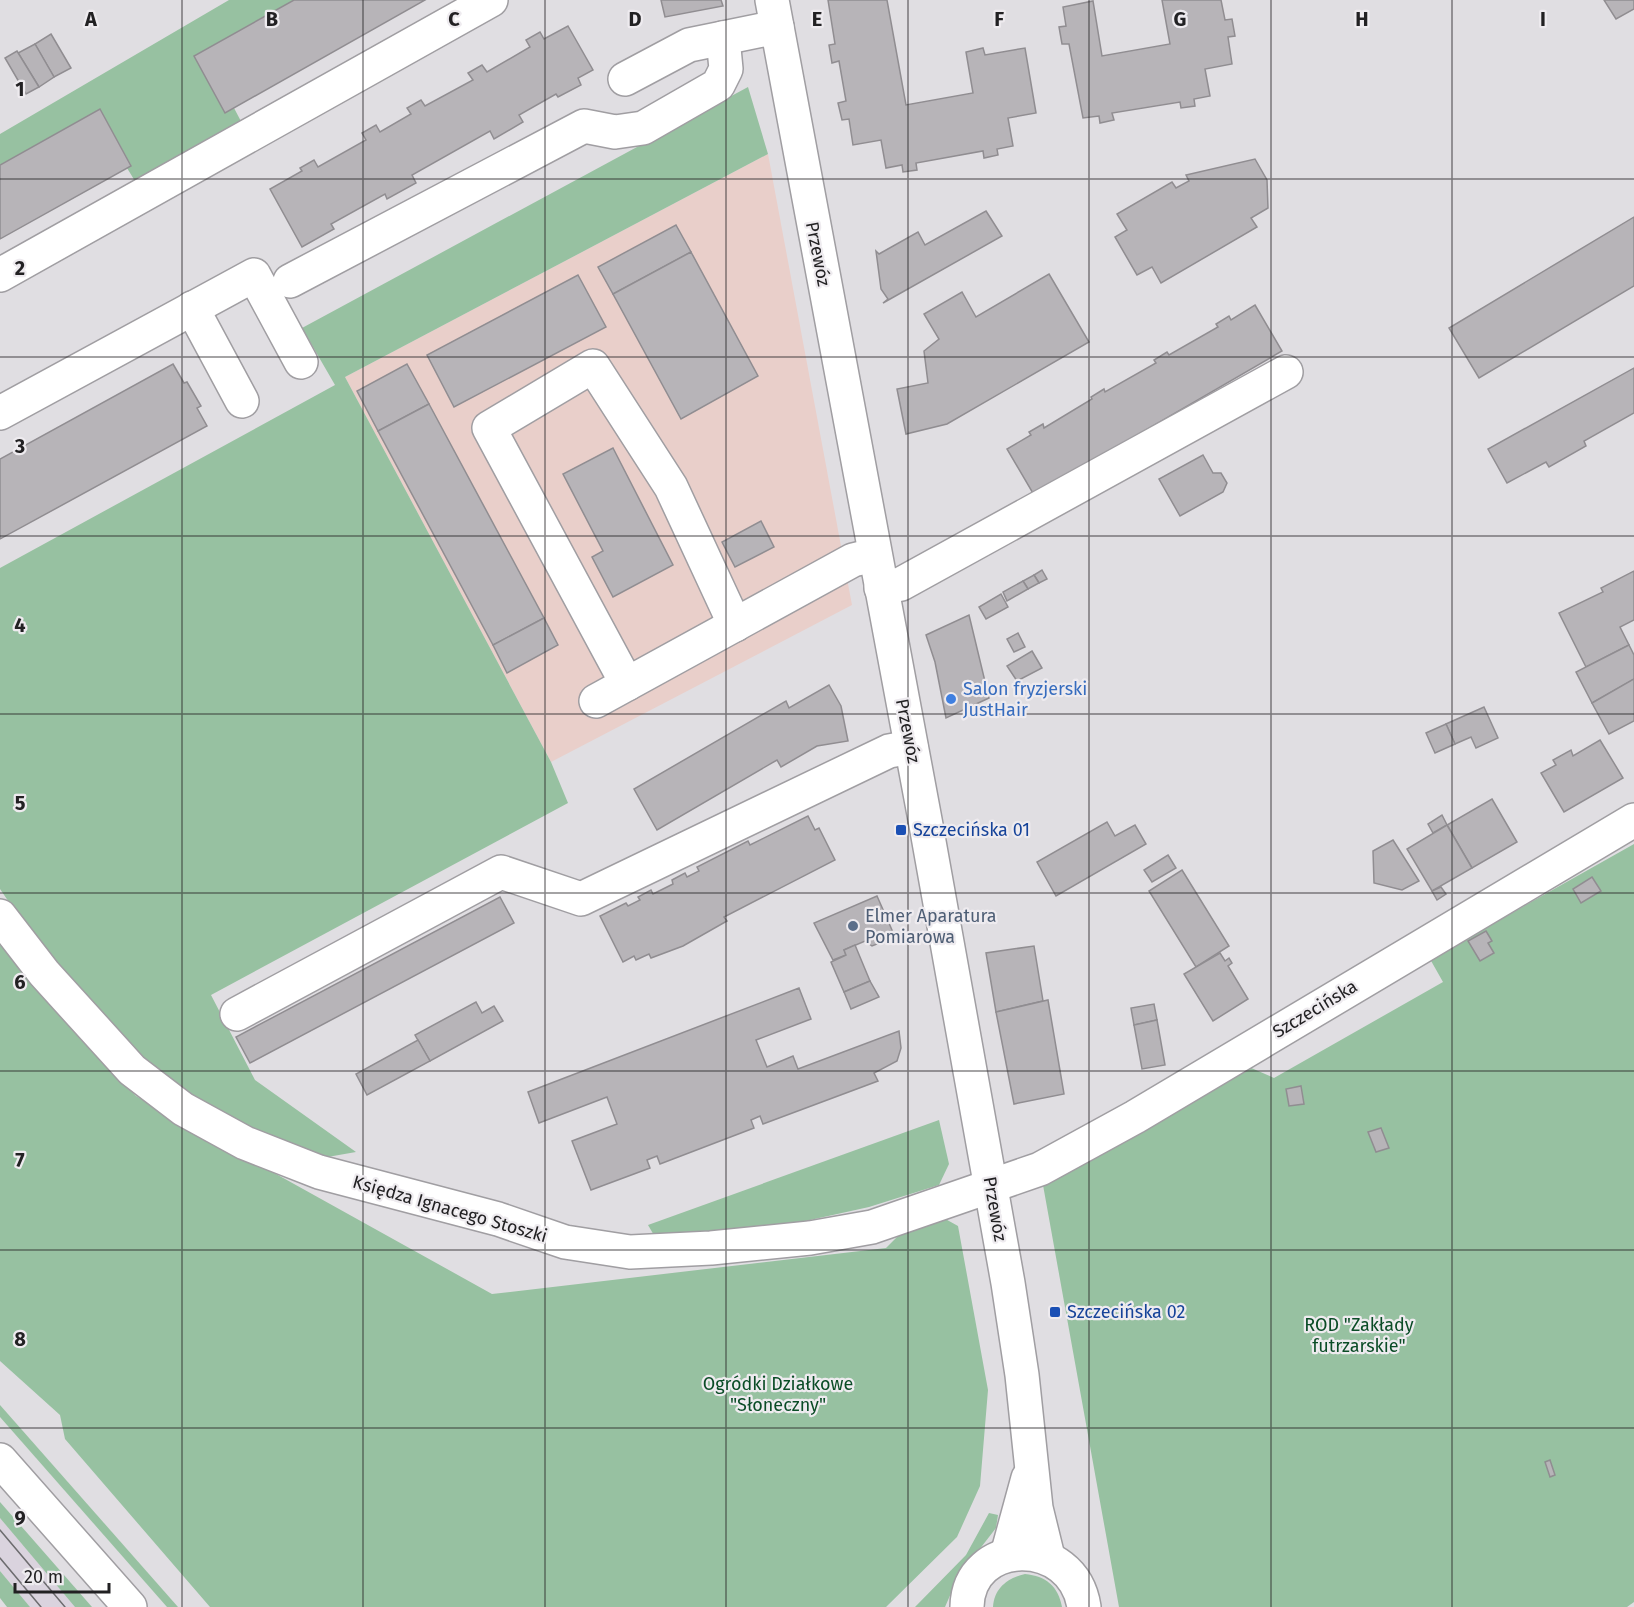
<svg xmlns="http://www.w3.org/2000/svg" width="1634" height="1607" font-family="'Fira Sans',sans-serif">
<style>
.industrial{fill:#e9cfca}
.built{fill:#dad3de}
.green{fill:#97c1a1}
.building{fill:#b7b4b8;stroke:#908d91;stroke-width:1.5}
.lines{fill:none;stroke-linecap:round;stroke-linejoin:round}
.minor-casing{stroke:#a09ea2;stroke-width:36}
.major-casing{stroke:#a09ea2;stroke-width:36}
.minor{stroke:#fff;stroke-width:33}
.major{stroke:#fff;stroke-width:33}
.tram{stroke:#6d6c6f;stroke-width:1.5}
.grid{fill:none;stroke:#222123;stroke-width:1.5;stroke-opacity:0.55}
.shop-dot{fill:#3f7fe0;stroke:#eeebef;stroke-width:2}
.transit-dot{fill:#1a4fb4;stroke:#eeebef;stroke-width:2}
.service-dot{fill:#5c6f8a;stroke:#eeebef;stroke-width:2}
.labels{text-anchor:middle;stroke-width:4.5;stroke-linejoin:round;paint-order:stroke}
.street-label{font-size:18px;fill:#222123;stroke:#eeebef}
.shop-label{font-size:18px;fill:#366cbe;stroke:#eeebef;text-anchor:start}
.transit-label{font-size:18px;fill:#164399;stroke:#eeebef;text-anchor:start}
.service-label{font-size:18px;fill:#4e5e75;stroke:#eeebef;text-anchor:start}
.park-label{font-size:18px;fill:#0a4c26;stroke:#eeebef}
.grid-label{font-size:20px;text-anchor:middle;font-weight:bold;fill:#222123;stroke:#eeebef;stroke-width:4.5;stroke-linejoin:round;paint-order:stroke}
</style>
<rect width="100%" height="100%" fill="#e0dee2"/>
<polygon class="industrial" points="768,154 852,605 551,762 345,377"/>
<polygon class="built" points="0,1518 75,1607 30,1607 0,1571"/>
<g class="green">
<polygon points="229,0 294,0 194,56 225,112 234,108 244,127 138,186 127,168 131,165 100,109 0,165 0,134"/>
<polygon points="748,87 768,154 345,377 551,762 568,803 211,995 255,1080 356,1152 316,1159 236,1125 139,1059 54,968 0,889 0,568 335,385 302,328"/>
<polygon points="1634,844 1634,1602 1627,1607 1119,1607 1043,1185 1249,1067 1274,1078 1443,982 1430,959"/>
<polygon points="0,945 136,1096 492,1294 886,1248 902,1232 940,1216 958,1226 988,1390 980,1486 957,1537 886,1607 210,1607 65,1439 60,1415 0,1361"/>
<polygon points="939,1120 949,1164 939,1185 869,1207 792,1224 655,1237 648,1225"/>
<polygon points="0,1405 178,1607 167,1607 0,1417"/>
<polygon points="0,1502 92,1607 75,1607 0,1518"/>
<polygon points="989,1513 998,1515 996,1528 958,1577 945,1607 915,1607 966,1555"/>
<polygon points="0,1571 30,1607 7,1607 0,1598"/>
<path d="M1025,1574C1046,1576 1058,1586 1062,1607H993C994,1588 1008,1578 1025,1574Z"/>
</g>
<g class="building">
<polygon points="294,0 425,0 225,113 194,56"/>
<polygon points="661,0 721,0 723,6 665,17"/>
<polygon points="828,0 887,0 906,105 973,93 966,52 983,48 985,55 1025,48 1036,113 1008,118 1013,146 997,149 998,155 984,158 983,151 916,163 917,170 903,172 902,165 886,168 881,140 853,145 849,119 842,120 838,103 846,101 839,61 832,63 829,45 835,44"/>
<polygon points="1162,0 1221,0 1225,20 1232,19 1235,36 1228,37 1232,64 1205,69 1210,96 1194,99 1195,106 1181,108 1180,102 1112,113 1114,120 1100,123 1099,116 1083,118 1069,44 1062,44 1059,27 1066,26 1063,7 1093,1 1102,56 1170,44"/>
<polygon points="1604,0 1634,0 1634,9 1616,19"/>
<polygon points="568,26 593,70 578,78 581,85 558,97 556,94 519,115 523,122 494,139 490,131 412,175 416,183 387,199 385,194 331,224 334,229 302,247 270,189 302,171 300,168 314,160 318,167 366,140 362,133 376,125 380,132 411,114 407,108 421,100 425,106 473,80 468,73 482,65 487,72 530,47 526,40 540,32 544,39"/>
<polygon points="51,34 71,68 54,77 35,44"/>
<polygon points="35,44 54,77 39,87 18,53"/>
<polygon points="17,51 39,87 26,94 5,58"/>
<polygon points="100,109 131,166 0,239 0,165"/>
<polygon points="1255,159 1267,180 1268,208 1251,218 1257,227 1161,283 1152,267 1137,275 1115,237 1127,230 1117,214 1172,182 1176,188 1189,181 1186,175"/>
<polygon points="986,211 1002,236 883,303 888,299 881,289 876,251 879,254 918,232 925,245"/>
<polygon points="1634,217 1634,286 1479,378 1449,328"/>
<polygon points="676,225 691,252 613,294 598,267"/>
<polygon points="691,252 758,376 681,419 613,294"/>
<polygon points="1049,274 1089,342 947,424 906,434 897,389 928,383 924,351 939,339 924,314 962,292 976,317"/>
<polygon points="578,275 606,327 454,407 427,355"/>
<polygon points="1255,305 1282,351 1034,495 1007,449 1031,435 1029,432 1043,424 1044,428 1092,399 1091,397 1104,389 1105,392 1156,363 1154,360 1167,352 1169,355 1218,327 1216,324 1229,316 1231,320"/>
<polygon points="173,364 184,383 187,382 201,406 197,408 207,426 0,539 0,459"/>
<polygon points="407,364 429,404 378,431 357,391"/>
<polygon points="1634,368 1634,413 1584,441 1586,446 1549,467 1546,462 1507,483 1488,449"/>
<polygon points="429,404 544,618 493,645 378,431"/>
<polygon points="613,448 673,565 613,597 592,557 603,551 563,474"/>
<polygon points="1203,455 1213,473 1221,473 1227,483 1223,492 1180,516 1159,479"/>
<polygon points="761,521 774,547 735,567 722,542"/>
<polygon points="1042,570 1047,579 1039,583 1034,575"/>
<polygon points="1634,571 1634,620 1620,627 1629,645 1586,667 1559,613 1603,592 1601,588"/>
<polygon points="1034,575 1039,583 1028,589 1023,581"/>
<polygon points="1023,581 1028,589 1007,601 1003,592"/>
<polygon points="1001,594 1008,607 986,619 979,607"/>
<polygon points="969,615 989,698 946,718 935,662 926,635"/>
<polygon points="544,618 558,645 507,673 493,645"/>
<polygon points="1018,633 1025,647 1014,652 1007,639"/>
<polygon points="1629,645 1634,655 1634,679 1592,703 1576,672"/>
<polygon points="1032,651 1042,668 1017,681 1007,666"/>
<polygon points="1634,679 1634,721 1609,734 1592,703"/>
<polygon points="829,685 841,706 848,741 817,746 781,767 777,760 657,830 634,789 786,701 789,708"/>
<polygon points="1484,707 1498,738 1476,748 1471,737 1455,744 1446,724"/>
<polygon points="1446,724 1455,744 1435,753 1426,733"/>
<polygon points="1600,740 1623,778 1564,812 1541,773 1556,765 1553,760 1571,750 1573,756"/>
<polygon points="1492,799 1517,842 1472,868 1447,825"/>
<polygon points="1442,815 1447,825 1433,833 1428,824"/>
<polygon points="808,816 815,830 819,828 835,860 724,917 727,921 683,946 651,958 649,954 636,960 634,956 623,962 600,916 626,903 628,906 640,900 638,897 651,890 653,894 673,884 672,880 685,873 687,877 699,871 697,867 748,841 750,845"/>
<polygon points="1107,822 1115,836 1135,825 1146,844 1056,896 1037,862"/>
<polygon points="1447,825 1472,868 1432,891 1407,849"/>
<polygon points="1393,840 1419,881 1402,890 1374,883 1373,851"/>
<polygon points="1168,855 1176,868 1152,882 1144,870"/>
<polygon points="1182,870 1229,946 1196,967 1149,891"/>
<polygon points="1592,877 1601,891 1581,903 1573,889"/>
<polygon points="1441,887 1446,894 1437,900 1432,891"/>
<polygon points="877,896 892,930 890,939 872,946 865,941 844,950 846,955 833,960 814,923"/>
<polygon points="500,897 514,923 250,1063 236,1037"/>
<polygon points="1486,931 1492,941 1488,943 1494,953 1480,961 1468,941"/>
<polygon points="855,945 870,981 844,992 831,962 846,955 844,950"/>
<polygon points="1034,946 1043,1001 996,1012 986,953"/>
<polygon points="1220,953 1225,961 1229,958 1232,963 1228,966 1248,999 1213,1021 1184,974"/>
<polygon points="870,981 879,997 851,1009 844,992"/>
<polygon points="799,988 811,1019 756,1040 767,1067 793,1056 798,1069 899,1031 901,1048 897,1061 874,1073 878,1081 763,1124 760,1116 751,1120 754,1128 660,1164 657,1156 647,1160 650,1168 591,1190 572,1141 617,1124 607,1097 539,1123 528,1092"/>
<polygon points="1048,1000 1064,1094 1014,1104 996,1012"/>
<polygon points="476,1002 482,1013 494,1006 503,1021 430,1061 415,1035"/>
<polygon points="1154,1004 1157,1020 1134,1025 1131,1008"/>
<polygon points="1157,1020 1165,1065 1142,1069 1134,1025"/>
<polygon points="418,1040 430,1061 367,1095 356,1074"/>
<polygon points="1301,1086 1304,1104 1289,1106 1286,1089"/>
<polygon points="1381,1128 1389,1148 1376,1152 1368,1132"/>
<polygon points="1550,1460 1555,1475 1550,1477 1545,1462"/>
</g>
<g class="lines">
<g class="minor-casing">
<g id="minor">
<polyline points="772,0 926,825 1008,1283 1022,1375 1036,1508 1048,1557"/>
<polyline points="625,79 689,45 777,27"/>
<polyline points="0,275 491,0"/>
<polyline points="290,281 584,126 615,132 643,128 718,85 726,69 723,38"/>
<polyline points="192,308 242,401"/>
<polyline points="0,413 254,275 301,362"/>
<polyline points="881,588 901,584 1286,372"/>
<polyline points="627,684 489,428 593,366 671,487 735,625"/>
<polyline points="596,701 853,560 874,555"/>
<polyline points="0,916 44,973 132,1070 183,1109 245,1143 319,1172 498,1219 565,1242 630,1252 711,1248 810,1238 872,1227 1040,1169 1135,1117 1634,820"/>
<polyline points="237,1014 501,872 581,899 889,751 911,747"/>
<polyline points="1007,1555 1028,1478"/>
<path d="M967,1607C968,1537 1073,1535 1084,1607"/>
</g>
</g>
<g class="major-casing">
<polyline id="major" points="0,1460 130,1607"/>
</g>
<use href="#minor" class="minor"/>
<use href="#major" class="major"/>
<g class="tram">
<polyline points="0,1530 65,1607"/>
<polyline points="0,1558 41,1607"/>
</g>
</g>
<path class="grid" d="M182,0V1607M363,0V1607M545,0V1607M726,0V1607M908,0V1607M1089,0V1607M1271,0V1607M1452,0V1607M0,179H1634M0,357H1634M0,536H1634M0,714H1634M0,893H1634M0,1071H1634M0,1250H1634M0,1428H1634"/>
<circle class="shop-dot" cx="951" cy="699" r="6"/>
<g class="transit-dot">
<rect x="895" y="824" width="12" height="12" rx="3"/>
<rect x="1049" y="1306" width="12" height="12" rx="3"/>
</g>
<circle class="service-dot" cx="853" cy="926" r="6"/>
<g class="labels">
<g class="street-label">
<text transform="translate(818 254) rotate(79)" y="6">Przewóz</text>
<text transform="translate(908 731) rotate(79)" y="6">Przewóz</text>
<text transform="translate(1315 1009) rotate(-31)" y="6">Szczecińska</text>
<text transform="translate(450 1209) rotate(16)" y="6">Księdza Ignacego Stoszki</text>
<text transform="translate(995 1209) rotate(80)" y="6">Przewóz</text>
</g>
<g class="shop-label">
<text x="963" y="695">Salon fryzjerski<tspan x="963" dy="21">JustHair</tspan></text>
</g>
<g class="transit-label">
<text x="913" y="836">Szczecińska 01</text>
<text x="1067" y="1318">Szczecińska 02</text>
</g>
<g class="service-label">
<text x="865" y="922">Elmer Aparatura<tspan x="865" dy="21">Pomiarowa</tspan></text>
</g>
<g class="park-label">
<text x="1359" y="1331">ROD "Zakłady<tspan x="1359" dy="21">futrzarskie"</tspan></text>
<text x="778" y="1390">Ogródki Działkowe<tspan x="778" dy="21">"Słoneczny"</tspan></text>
</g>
</g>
<g class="grid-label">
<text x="91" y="26">A</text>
<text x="272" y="26">B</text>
<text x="454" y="26">C</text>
<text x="635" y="26">D</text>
<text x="817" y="26">E</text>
<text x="999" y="26">F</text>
<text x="1180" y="26">G</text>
<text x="1362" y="26">H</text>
<text x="1543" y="26">I</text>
<text x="20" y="96">1</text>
<text x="20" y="275">2</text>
<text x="20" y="453">3</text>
<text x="20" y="632">4</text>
<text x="20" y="810">5</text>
<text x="20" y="989">6</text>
<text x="20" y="1167">7</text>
<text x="20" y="1346">8</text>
<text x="20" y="1525">9</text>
</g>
<path d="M15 1583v9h94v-9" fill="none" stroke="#222123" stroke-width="3"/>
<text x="24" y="1583" font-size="18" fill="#222123" stroke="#eeebef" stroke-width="4.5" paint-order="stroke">20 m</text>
</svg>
